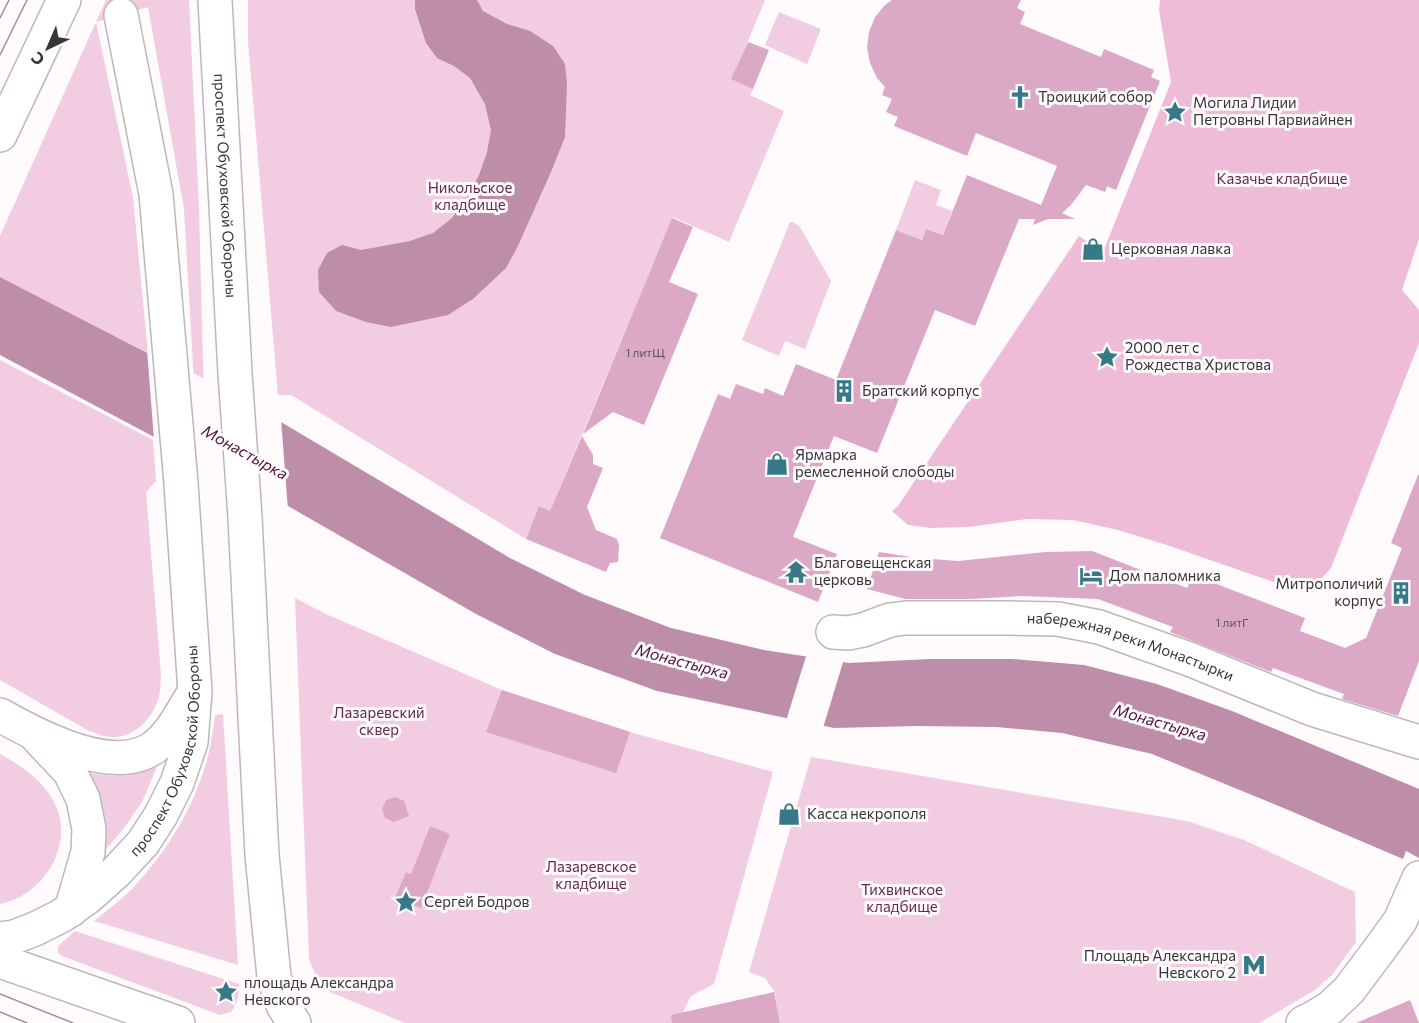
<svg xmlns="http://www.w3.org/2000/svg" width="1419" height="1023" font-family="Commissioner,sans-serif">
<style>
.green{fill:#f2cce0;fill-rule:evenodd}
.forest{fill:#efbcd8}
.water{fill:#be8ea9}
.pier{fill:#fffafc}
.building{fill:#dba9c5}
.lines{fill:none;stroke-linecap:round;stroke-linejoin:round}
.minor-casing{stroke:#bcb8ba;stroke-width:36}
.major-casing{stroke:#bcb8ba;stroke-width:36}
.minor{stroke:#fff;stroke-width:33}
.major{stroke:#fff;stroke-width:33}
.tram{stroke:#999697;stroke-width:1.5}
.labels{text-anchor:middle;stroke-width:6;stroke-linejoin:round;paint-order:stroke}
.number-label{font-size:12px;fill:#61535a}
.poi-label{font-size:15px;fill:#383637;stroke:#fffafc;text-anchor:start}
.park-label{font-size:15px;fill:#65294e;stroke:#fffafc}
.street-label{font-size:15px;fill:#383637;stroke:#fffafc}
.water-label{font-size:16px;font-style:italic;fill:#4e143a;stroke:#fffafc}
</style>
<rect width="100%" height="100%" fill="#fffafc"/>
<g class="green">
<polygon points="106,0 189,0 199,210 204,401 195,401 184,209 148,7 96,22 133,198 148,353 0,277 0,236 96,22"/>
<polygon points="248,0 765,0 732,79 753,89 750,95 784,111 729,242 673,217 550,511 539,506 526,539 291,395 278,395 248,41"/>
<polygon points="779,12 821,29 807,64 765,45"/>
<polygon points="915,180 941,190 936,205 952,211 943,235 926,229 922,240 896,230"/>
<polygon points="790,222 793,222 800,227 831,281 805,349 785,341 779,356 742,340"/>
<path d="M0,360L153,440L156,481L146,492L161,675C160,683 161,692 158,699C151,723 129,742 103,736C99,735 94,732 89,731L0,680Z"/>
<path d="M295,598L326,614L502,690L630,732L773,772L714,984L691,996L683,1012L685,1023H405L330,992L316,977L309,959ZM430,826L450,834L434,875L414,867ZM406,872L431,882L396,897Z"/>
<path d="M223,714L238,965L94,921C107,910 121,900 133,888C170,848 196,804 209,752C212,740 213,727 215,715Z"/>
<path d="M0,754C20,765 43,780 54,802C76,844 44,895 0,904Z"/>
<polygon points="811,757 1187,821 1244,840 1355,892 1356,942 1332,975 1315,990 1259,1023 780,1023 774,991 765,978 749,972"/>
<polygon points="157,767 142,802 124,828 101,855 86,773 115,776 133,773"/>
<path d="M75,931L239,984C239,996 238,1003 231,1012L220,1015L62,956L58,953V946Z"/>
</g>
<path class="forest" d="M1160,0H1419V239L1402,290L1419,310V343L1331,568C1316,585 1310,588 1288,587L1167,545L1118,530L1073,520L1027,519L968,527L930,528L908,525L892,511L898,506L1079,236L1103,252L1171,82L1159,10Z"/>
<g class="water">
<polygon points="415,0 477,0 483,11 507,24 530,31 553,46 565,64 567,84 565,137 551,172 517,248 506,268 473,299 448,315 391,327 366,322 336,311 319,292 318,270 327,253 342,245 361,250 410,241 433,233 452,218 466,199 479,175 487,152 491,130 485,104 470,78 454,66 437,58 426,43 415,9"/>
<polygon points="0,277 281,422 510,558 585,595 671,628 764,650 849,663 930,659 1012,659 1084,665 1157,684 1232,711 1419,789 1419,858 1406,851 1403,859 1293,812 1152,754 1062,733 996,727 917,726 834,728 657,691 555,654 476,614 288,506 154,437 0,355"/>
</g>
<g class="pier">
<polygon points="147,349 281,419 288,510 154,440"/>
<polygon points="807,653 844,659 823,728 786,721"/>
</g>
<g class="building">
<polygon points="892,0 1021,0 1017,8 1025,12 1020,24 1101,57 1104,49 1154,70 1151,77 1160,81 1116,190 1107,186 1105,192 1086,185 1071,205 1062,213 1075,219 1048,219 1033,225 1035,219 1019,219 975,326 935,310 877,453 834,436 793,537 837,554 818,602 660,538 718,394 730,399 736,384 763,394 765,388 783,396 796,364 836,380 896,230 922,240 926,229 943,235 967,175 1041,205 1057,166 976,133 967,156 894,126 898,117 886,112 892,99 882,95 885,87 877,78 870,63 867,48 869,32 875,17 885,5"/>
<polygon points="748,42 769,50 753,89 731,79"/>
<polygon points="672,218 693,227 669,282 698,294 644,425 613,412 583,434"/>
<polygon points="582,436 593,455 593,464 603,468 587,507 596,530 617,539 619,545 618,562 610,563 606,572 526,539 539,506 550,511"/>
<polygon points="1418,475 1419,475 1419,661 1398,716 1342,699 1344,694 1273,668 1271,672 1170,632 1173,627 1098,599 1021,596 971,599 905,599 867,589 879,552 918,558 958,561 1046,552 1092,551 1187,588 1193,575 1305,618 1300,631 1345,648 1366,638 1402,548 1391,543"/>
<polygon points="502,690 630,732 616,773 486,732"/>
<polygon points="395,797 404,801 409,816 394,822 385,818 382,809 386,800"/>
<polygon points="430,826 450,834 421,908 395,898 406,872 411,874"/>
<polygon points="774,992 780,1023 672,1023 671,1015"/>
<polygon points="1410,1000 1419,1023 1356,1023"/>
</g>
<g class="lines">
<g class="minor-casing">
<g id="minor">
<path id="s1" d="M833,632L848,633L863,630L890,620L906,618H1009L1058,619L1099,627L1189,659L1312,709L1419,742"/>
<polyline points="1303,1023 1313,1018 1330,1008 1349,990 1382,946 1400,921 1419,878"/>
</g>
</g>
<g class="major-casing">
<g id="major">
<path id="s2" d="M215,0L235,373L245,517L262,855L274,977L283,1005L294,1023"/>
<polyline points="0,135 64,0"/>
<path d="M0,715C37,736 112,776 153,748C171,735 181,714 192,696"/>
<polyline points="38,738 70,772 83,799 89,829 88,852 71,910"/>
<path id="s3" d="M0,939L14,937L35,929L61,916L88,897L116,872L143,843L161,815L177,783L191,742L195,692L181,483L156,194L121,15"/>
<polyline points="0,961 178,1023"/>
</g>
</g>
<use href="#minor" class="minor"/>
<use href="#major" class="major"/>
<g class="tram">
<polyline points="0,18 9,0"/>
<polyline points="0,55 27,0"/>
<polyline points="0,994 73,1023"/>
<polyline points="0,1012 27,1023"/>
</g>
</g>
<defs>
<g id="church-bare" transform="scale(1.8)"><path d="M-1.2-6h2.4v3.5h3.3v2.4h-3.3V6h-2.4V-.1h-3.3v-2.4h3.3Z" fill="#367a89" stroke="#fffafc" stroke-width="2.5" paint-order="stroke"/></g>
<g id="sight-bare" transform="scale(1.8)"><path d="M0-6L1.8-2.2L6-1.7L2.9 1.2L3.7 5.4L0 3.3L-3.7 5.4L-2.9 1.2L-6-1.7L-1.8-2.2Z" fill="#367a89" stroke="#fffafc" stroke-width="2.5" paint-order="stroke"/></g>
<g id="shop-bare" transform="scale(1.8)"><path d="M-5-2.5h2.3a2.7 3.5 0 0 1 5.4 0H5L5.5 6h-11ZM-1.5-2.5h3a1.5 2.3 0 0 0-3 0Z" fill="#367a89" stroke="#fffafc" stroke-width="2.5" paint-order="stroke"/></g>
<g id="building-bare" transform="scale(1.8)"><path d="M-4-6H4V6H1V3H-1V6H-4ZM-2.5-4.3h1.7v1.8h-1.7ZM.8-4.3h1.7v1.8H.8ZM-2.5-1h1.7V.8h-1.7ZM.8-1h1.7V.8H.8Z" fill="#367a89" stroke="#fffafc" stroke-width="2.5" paint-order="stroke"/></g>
<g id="temple-bare" transform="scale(1.8)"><path d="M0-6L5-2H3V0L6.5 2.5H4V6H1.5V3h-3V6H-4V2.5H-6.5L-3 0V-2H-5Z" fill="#367a89" stroke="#fffafc" stroke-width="2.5" paint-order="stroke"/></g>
<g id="hotel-bare" transform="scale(1.8)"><path d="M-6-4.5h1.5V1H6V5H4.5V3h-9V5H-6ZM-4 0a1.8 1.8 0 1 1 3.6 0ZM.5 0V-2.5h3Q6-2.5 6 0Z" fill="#367a89" stroke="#fffafc" stroke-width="2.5" paint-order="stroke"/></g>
<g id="metro-bare" transform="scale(1.8)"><path d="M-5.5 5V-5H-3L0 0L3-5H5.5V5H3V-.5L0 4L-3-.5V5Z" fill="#367a89" stroke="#fffafc" stroke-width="2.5" paint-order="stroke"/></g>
</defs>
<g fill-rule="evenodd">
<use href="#church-bare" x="1020" y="97"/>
<use href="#sight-bare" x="1175" y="112"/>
<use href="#shop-bare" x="1093" y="249"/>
<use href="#sight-bare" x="1107" y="357"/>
<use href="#building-bare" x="844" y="391"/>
<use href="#shop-bare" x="777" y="464"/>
<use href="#temple-bare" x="796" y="572"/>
<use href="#hotel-bare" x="1091" y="576"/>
<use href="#building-bare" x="1401" y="593"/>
<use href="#shop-bare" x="789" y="814"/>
<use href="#sight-bare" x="406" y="902"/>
<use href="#metro-bare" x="1254" y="965"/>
<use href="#sight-bare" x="226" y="992"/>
</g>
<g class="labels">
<g class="number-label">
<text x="645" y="357">1 литЩ</text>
<text x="1232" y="627">1 литГ</text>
</g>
<g class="poi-label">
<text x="1038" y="102">Троицкий собор</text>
<text x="1193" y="108">Могила Лидии<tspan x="1193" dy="17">Петровны Парвиайнен</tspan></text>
<text x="1111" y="254">Церковная лавка</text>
<text x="1125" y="353">2000 лет с<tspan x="1125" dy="17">Рождества Христова</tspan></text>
<text x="862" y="396">Братский корпус</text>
<text x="795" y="460">Ярмарка<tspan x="795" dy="17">ремесленной слободы</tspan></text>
<text x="814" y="568">Благовещенская<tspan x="814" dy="17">церковь</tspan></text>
<text x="1109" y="581">Дом паломника</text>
<text x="1383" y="589" text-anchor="end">Митрополичий<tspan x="1383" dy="17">корпус</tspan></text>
<text x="807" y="819">Касса некрополя</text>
<text x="424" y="907">Сергей Бодров</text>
<text x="1236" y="961" text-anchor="end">Площадь Александра<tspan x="1236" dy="17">Невского 2</tspan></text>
<text x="244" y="988">площадь Александра<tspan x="244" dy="17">Невского</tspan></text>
</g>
<g class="park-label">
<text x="1282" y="184">Казачье кладбище</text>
<text x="470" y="193">Никольское<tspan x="470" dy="17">кладбище</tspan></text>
<text x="379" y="718">Лазаревский<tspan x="379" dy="17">сквер</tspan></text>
<text x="591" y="872">Лазаревское<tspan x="591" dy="17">кладбище</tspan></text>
<text x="902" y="895">Тихвинское<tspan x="902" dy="17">кладбище</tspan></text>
</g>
<g class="street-label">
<text dy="5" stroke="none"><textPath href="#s2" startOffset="186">проспект Обуховской Обороны</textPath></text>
<text dy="5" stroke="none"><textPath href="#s1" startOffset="304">набережная реки Монастырки</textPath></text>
<text dy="5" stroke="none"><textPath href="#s3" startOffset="273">проспект Обуховской Обороны</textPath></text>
</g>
<g class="water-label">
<text transform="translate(245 452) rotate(29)" y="6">Монастырка</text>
<text transform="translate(682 661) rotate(15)" y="6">Монастырка</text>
<text transform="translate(1160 722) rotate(16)" y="6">Монастырка</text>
</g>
</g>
<g transform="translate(48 48) rotate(224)" stroke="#fffafc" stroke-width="4.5" paint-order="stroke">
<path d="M0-4.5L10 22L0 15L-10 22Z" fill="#383637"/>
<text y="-9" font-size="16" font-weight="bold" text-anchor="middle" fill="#383637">С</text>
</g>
</svg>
